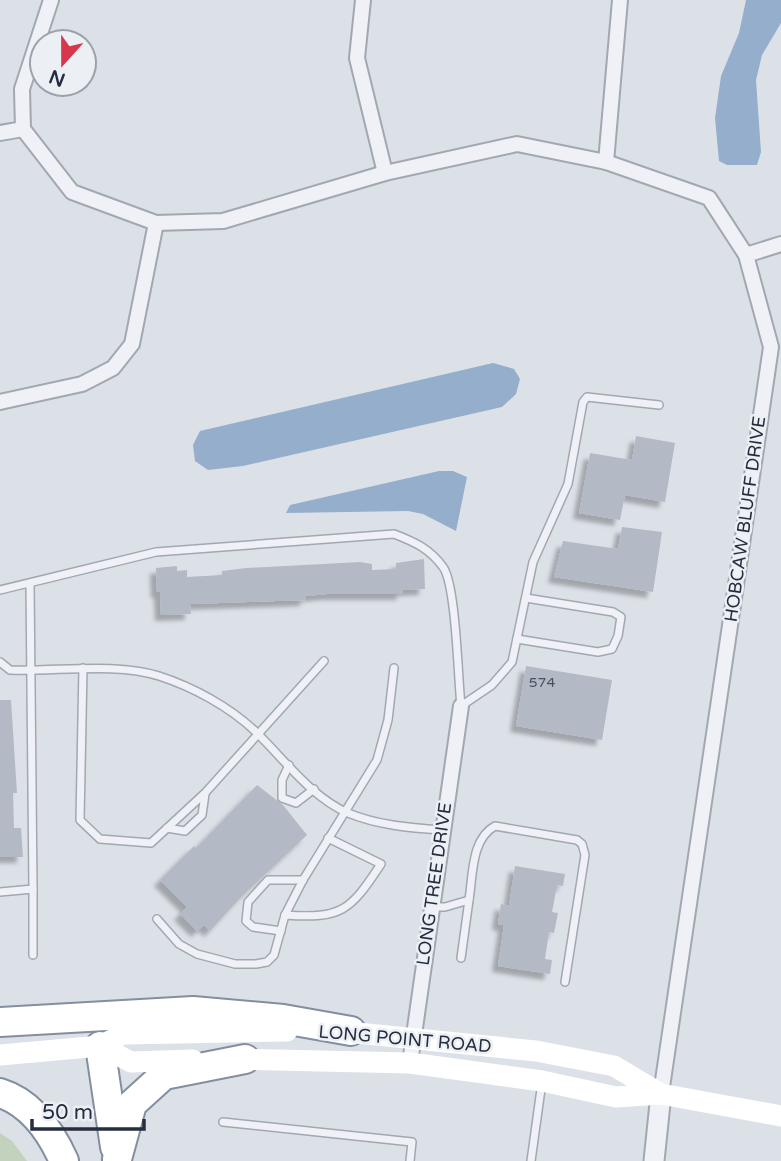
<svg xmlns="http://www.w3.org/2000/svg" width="781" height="1161" font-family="'Varela Round',sans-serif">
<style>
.green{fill:#c2d2bd}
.water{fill:#94aecb}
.building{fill:#b3bac5;filter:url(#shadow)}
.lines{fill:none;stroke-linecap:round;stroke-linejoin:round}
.service-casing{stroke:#a1a8b2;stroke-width:10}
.minor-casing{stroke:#a1a8b2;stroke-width:18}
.tertiary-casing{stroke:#a1a8b2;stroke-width:23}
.motorway-casing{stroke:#838e9f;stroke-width:32}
.service{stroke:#eff1f6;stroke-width:7}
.minor{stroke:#eff1f6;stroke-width:14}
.tertiary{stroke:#eff1f6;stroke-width:19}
.secondary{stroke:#fff;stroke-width:21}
.motorway{stroke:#fff;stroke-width:28}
.labels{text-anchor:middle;stroke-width:5;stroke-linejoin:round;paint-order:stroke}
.number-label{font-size:14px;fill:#485160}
.street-label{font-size:18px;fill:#252e3f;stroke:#ecf0f5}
</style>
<defs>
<filter id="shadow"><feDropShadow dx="-6" dy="6" stdDeviation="2" flood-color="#0004"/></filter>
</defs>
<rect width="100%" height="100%" fill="#dce1e8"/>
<polygon class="green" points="0,1133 12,1141 27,1161 0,1161"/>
<g class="water">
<polygon points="746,0 781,0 781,23 762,55 756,80 761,152 757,165 727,165 719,161 715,118 721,76 739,33"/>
<polygon points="493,363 514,369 520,379 516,394 502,407 243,466 208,470 195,461 193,445 200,431"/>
<polygon points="439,471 453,471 467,477 456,531 423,514 408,511 286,513 290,505"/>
</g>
<g class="building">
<polygon points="636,436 675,443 665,502 625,495 620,520 579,513 590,453 632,460"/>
<polygon points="622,527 662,532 653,592 554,577 563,541 618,549"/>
<polygon points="424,559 425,589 402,590 403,594 327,594 306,596 306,600 190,604 191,614 161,615 160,592 157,592 156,568 177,566 177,571 187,570 187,577 222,575 222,571 246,568 360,562 372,564 372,570 396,569 396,563"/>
<polygon points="526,666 612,680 602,740 516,726"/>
<polygon points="0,700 11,700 17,793 13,793 14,828 21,828 23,857 0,857"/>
<polygon points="257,785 283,805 307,835 242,896 210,931 204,925 197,931 180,914 187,907 160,880 194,846 196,848"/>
<polygon points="515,866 565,874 563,886 557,885 552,912 558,913 554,933 549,932 545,959 552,960 550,974 498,966 504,925 498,924 501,904 509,906"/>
</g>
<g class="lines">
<g class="service-casing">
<g id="service">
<path d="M0,590L156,552L394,534C415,542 430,549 443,567C456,584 458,679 461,706L492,685L512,662L533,562L568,484L583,402L587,397L659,405"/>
<polyline points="517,639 598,652 612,649 618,636 621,617 613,612 526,598"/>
<path d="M0,662L10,670C55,672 116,662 159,676C193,687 230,707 256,732C283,758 312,798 348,813C377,825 410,828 442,830"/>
<polyline points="83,668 80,820 100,839 151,843 205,793 324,661"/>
<polyline points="289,765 282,780 282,798 296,803 314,789"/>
<polyline points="167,828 185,831 202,815 205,794"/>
<polyline points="0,892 33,889 30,583"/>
<path d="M431,907H445L469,900C473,875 471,839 495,826L577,840L582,844L585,855L565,982"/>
<path d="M285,915C342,919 350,911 381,864L328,838"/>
<polyline points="157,919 179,944 197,954 235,964 256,964 267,962 274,955 285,915 303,880 377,760 388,720 394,668"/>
<polyline points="281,931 253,927 246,921 248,902 268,880 303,880"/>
<polyline points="33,955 33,889"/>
<polyline points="461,958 469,900"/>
<polyline points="223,1122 412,1142 410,1161"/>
<polyline points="531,1161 542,1082"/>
</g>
</g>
<g class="minor-casing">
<g id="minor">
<polyline points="51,0 22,89 23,129 72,192 156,223 223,221 385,173 517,144 606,162 709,198 746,255 771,347 661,1094"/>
<polyline points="363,0 357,58 385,173"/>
<polyline points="0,133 23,129"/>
<polyline points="606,162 620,0"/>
<polyline points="746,255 781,244"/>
<polyline points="0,402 82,384 113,368 132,344 156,223"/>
<polyline points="410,1063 461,706"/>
</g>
</g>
<g class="tertiary-casing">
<polyline id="tertiary" points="654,1161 661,1094"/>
</g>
<g class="motorway-casing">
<g id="motorway">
<polyline points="0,1022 193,1011 283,1019 351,1031"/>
<polyline points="100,1046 115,1147"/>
<path d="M0,1093C32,1103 51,1132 64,1161"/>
<polyline points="117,1159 132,1104 164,1075 245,1059"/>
</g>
</g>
<use href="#service" class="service"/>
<use href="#minor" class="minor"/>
<use href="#tertiary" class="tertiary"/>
<g class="secondary">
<polyline points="337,1031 536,1051 614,1066 661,1094"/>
<polyline points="100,1046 131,1062 193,1060"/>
<polyline points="0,1055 100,1046 123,1034 287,1031"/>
<polyline points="232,1059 410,1063 542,1081 616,1097 661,1094 781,1116"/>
</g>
<use href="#motorway" class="motorway"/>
</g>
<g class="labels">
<g class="number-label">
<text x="542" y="687">574</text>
</g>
<g class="street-label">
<text transform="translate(745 519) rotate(-82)" y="6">HOBCAW BLUFF DRIVE</text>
<text transform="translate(434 884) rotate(-82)" y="6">LONG TREE DRIVE</text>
<text transform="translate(405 1039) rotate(5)" y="6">LONG POINT ROAD</text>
</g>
</g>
<g transform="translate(63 63) rotate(201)"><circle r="33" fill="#ecf0f5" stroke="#9ca2ac" stroke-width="2"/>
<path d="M0-5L12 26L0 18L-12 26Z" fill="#d8364d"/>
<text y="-10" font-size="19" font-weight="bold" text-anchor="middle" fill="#252e3f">N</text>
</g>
<path d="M32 1119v10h112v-10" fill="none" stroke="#252e3f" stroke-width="3.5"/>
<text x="42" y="1119" font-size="21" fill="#252e3f" stroke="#ecf0f5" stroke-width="5" paint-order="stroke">50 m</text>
</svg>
